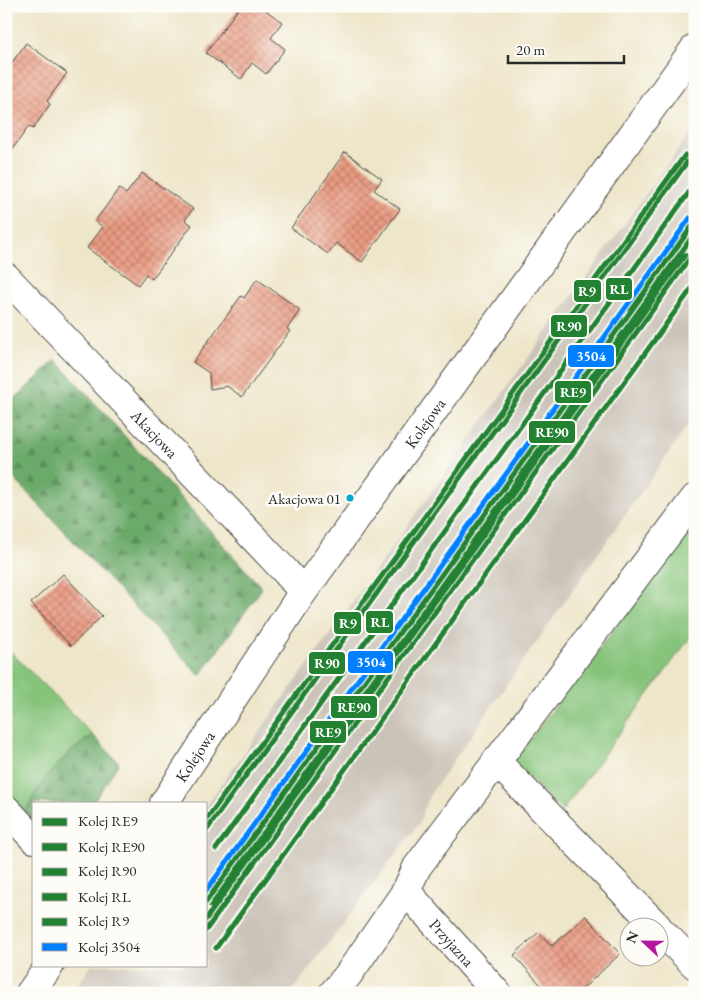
<svg xmlns="http://www.w3.org/2000/svg" width="701" height="999" font-family="'EB Garamond',serif">
<style>
.railway{fill:#cbc3b8}
.grass{fill:#86c47b;stroke:#587853}
.forest{fill:url(#forest-firs);stroke:#4c6a4b}
.building{fill:url(#building-cross-hatch)}
.lines{fill:none;stroke-linecap:round;stroke-linejoin:round}
.minor-casing{stroke:#484743;stroke-width:30}
.minor{stroke:#fff;stroke-width:28}
.rail-1-casing{stroke:#fdfcf7;stroke-width:9}
.rail-2-casing{stroke:#fdfcf7;stroke-width:9}
.rail-3-casing{stroke:#fdfcf7;stroke-width:9}
.rail-4-casing{stroke:#fdfcf7;stroke-width:9}
.rail-5-casing{stroke:#fdfcf7;stroke-width:9}
.rail-6-casing{stroke:#fdfcf7;stroke-width:9}
.rail-1{stroke:#238132;stroke-width:5}
.rail-2{stroke:#238132;stroke-width:5}
.rail-3{stroke:#238132;stroke-width:5}
.rail-4{stroke:#238132;stroke-width:5}
.rail-5{stroke:#238132;stroke-width:5}
.rail-6{stroke:#0080ff;stroke-width:5}
.bus-dot{fill:#00a9ce;stroke:#fdfcf7;stroke-width:2}
.labels{text-anchor:middle;stroke-width:5;stroke-linejoin:round;paint-order:stroke}
.bus-label{font-size:15px;fill:#2b2b2b;stroke:#fdfcf7;text-anchor:end}
.street-label{font-size:16px;fill:#2b2b2b;stroke:#fdfcf7}
.line-badge{stroke:#fdfcf7;stroke-width:2}
.badge-label{font-size:14px;text-anchor:middle;font-weight:bold;fill:#fff}
</style>
<defs>
<pattern id="forest-firs" width="22" height="20" patternUnits="userSpaceOnUse" patternTransform="scale(1.25)"><rect width="22" height="20" fill="#6caa6b"/><path d="M5 1l3.5 6h-7zM16 11l3.5 6h-7z" fill="#598b58"/></pattern>
<pattern id="building-cross-hatch" width="8" height="8" patternUnits="userSpaceOnUse" patternTransform="scale(1.25)"><rect width="8" height="8" fill="#eb9b83"/><path d="M0 0l8 8M0 8l8-8" fill="none" stroke="#bf7f6b"/></pattern>
</defs>
<rect width="100%" height="100%" fill="#fdfcf7"/>
<filter id="ink" filterUnits="userSpaceOnUse"><feTurbulence type="fractalNoise" baseFrequency=".02" numOctaves="2"/><feDisplacementMap in="SourceGraphic" scale="10" xChannelSelector="R" yChannelSelector="G"/><feConvolveMatrix kernelMatrix="1 2 1 2 8 2 1 2 1" color-interpolation-filters="sRGB"/></filter>
<filter id="wash" filterUnits="userSpaceOnUse"><feTurbulence type="fractalNoise" baseFrequency=".0096" numOctaves="4" result="noise"/><feDisplacementMap in="SourceGraphic" scale="20" xChannelSelector="R" yChannelSelector="G"/><feGaussianBlur stdDeviation="1.12" result="paint"/><feColorMatrix in="noise" values="0 0 0 0 0 0 0 0 0 0 0 0 0 0 0 0 0 1.4 0 .05"/><feComposite in="paint" operator="in"/></filter>
<g filter="url(#wash)">
<rect width="100%" height="100%" fill="#eee6c9"/>
<polygon class="railway" points="695,126 695,415 429,796 419,823 291,993 72,993 92,965 206,965 206,806"/>
<g class="grass">
<polygon points="695,524 695,631 562,811 513,762"/>
<path d="M6,647L93,735C63,755 40,780 25,812L6,791Z"/>
</g>
<g class="forest">
<polygon points="56,360 262,588 200,676 6,470 6,407"/>
<path d="M93,735L119,763L93,803H34V821L25,812C40,780 63,755 93,735Z"/>
</g>
<g id="blocks">
<g class="building">
<polygon points="240,6 260,6 282,22 271,38 285,49 266,74 252,63 241,79 206,53"/>
<polygon points="26,43 67,73 47,101 50,104 33,129 29,126 6,158 6,71"/>
<polygon points="345,152 382,179 374,190 400,209 362,262 336,243 328,254 291,228"/>
<polygon points="142,173 193,209 185,220 192,225 152,279 146,274 138,285 87,248 103,227 95,221 107,205 119,188 126,194"/>
<polygon points="257,279 300,310 287,329 290,331 242,397 227,386 210,389 209,373 193,362 241,296 244,298"/>
<polygon points="63,574 102,616 71,646 31,603"/>
<polygon points="586,916 620,954 578,993 548,993 514,955 539,932 552,946"/>
</g>
</g>
</g>
<g filter="url(#ink)">
<use href="#blocks" fill-opacity="0" stroke="#484743" stroke-width="1"/>
<g class="lines">
<g class="minor-casing">
<g id="minor">
<path id="s1" d="M6,277L286,572L303,592"/>
<polyline points="496,761 657,926"/>
<path id="s2" d="M164,803L303,592L695,48"/>
<polyline points="6,809 34,839"/>
<path id="s3" d="M406,891L497,993"/>
<polyline points="658,928 695,965"/>
<polyline points="30,993 50,965"/>
<polyline points="333,993 348,975 406,891 417,867 695,498"/>
</g>
</g>
<use href="#minor" class="minor"/>
<g class="rail-1-casing">
<polyline id="rail-1" points="206,902 695,222"/>
</g>
<g class="rail-2-casing">
<polyline id="rail-2" points="211,906 695,233"/>
</g>
<g class="rail-3-casing">
<g id="rail-3">
<polyline points="206,831 690,158"/>
<polyline points="206,930 690,258"/>
</g>
</g>
<g class="rail-4-casing">
<g id="rail-4">
<polyline points="216,849 695,184"/>
<polyline points="216,948 695,284"/>
</g>
</g>
<g class="rail-5-casing">
<g id="rail-5">
<polyline points="206,820 685,155"/>
<polyline points="206,919 685,255"/>
</g>
</g>
<g class="rail-6-casing">
<polyline id="rail-6" points="206,891 690,218"/>
</g>
<use href="#rail-1" class="rail-1"/>
<use href="#rail-2" class="rail-2"/>
<use href="#rail-3" class="rail-3"/>
<use href="#rail-4" class="rail-4"/>
<use href="#rail-5" class="rail-5"/>
<use href="#rail-6" class="rail-6"/>
</g>
</g>
<circle class="bus-dot" cx="350" cy="498" r="4.5"/>
<g class="labels">
<g class="bus-label">
<text x="341" y="504">Akacjowa 01</text>
</g>
<g class="street-label">
<text dy="6" stroke="none"><textPath href="#s2" startOffset="461">Kolejowa</textPath></text>
<text dy="6" stroke="none"><textPath href="#s1" startOffset="216">Akacjowa</textPath></text>
<text dy="6" stroke="none"><textPath href="#s2" startOffset="56">Kolejowa</textPath></text>
<text dy="6" stroke="none"><textPath href="#s3" startOffset="69">Przyjazna</textPath></text>
</g>
</g>
<g class="line-badge">
<rect x="605" y="277" width="28" height="24" rx="5" fill="#238132"/>
<rect x="573" y="279" width="29" height="24" rx="5" fill="#238132"/>
<rect x="550" y="314" width="38" height="24" rx="5" fill="#238132"/>
<rect x="567" y="344" width="48" height="24" rx="5" fill="#0080ff"/>
<rect x="554" y="380" width="38" height="24" rx="5" fill="#238132"/>
<rect x="528" y="420" width="48" height="24" rx="5" fill="#238132"/>
<rect x="365" y="610" width="29" height="24" rx="5" fill="#238132"/>
<rect x="333" y="611" width="29" height="24" rx="5" fill="#238132"/>
<rect x="347" y="650" width="47" height="24" rx="5" fill="#0080ff"/>
<rect x="308" y="651" width="38" height="24" rx="5" fill="#238132"/>
<rect x="330" y="695" width="48" height="24" rx="5" fill="#238132"/>
<rect x="309" y="720" width="38" height="24" rx="5" fill="#238132"/>
</g>
<g class="badge-label">
<text x="619" y="294">RL</text>
<text x="587" y="296">R9</text>
<text x="569" y="331">R90</text>
<text x="591" y="361">3504</text>
<text x="573" y="397">RE9</text>
<text x="552" y="437">RE90</text>
<text x="380" y="627">RL</text>
<text x="348" y="628">R9</text>
<text x="371" y="667">3504</text>
<text x="327" y="668">R90</text>
<text x="354" y="712">RE90</text>
<text x="328" y="737">RE9</text>
</g>
<rect width="701" height="999" fill="none" stroke="#fdfcf7" stroke-width="25"/>
<rect x="32" y="802" width="175" height="165" fill="#fdfcf7" stroke="#a9a8a5"/>
<rect x="42" y="818" width="25" height="8" fill="#238132" stroke="#a9a8a5"/>
<text x="78" y="826" font-size="15" fill="#2b2b2b">Kolej RE9</text>
<rect x="42" y="843" width="25" height="8" fill="#238132" stroke="#a9a8a5"/>
<text x="78" y="852" font-size="15" fill="#2b2b2b">Kolej RE90</text>
<rect x="42" y="868" width="25" height="8" fill="#238132" stroke="#a9a8a5"/>
<text x="78" y="876" font-size="15" fill="#2b2b2b">Kolej R90</text>
<rect x="42" y="893" width="25" height="8" fill="#238132" stroke="#a9a8a5"/>
<text x="78" y="902" font-size="15" fill="#2b2b2b">Kolej RL</text>
<rect x="42" y="918" width="25" height="8" fill="#238132" stroke="#a9a8a5"/>
<text x="78" y="926" font-size="15" fill="#2b2b2b">Kolej R9</text>
<rect x="42" y="943" width="25" height="8" fill="#0080ff" stroke="#a9a8a5"/>
<text x="78" y="952" font-size="15" fill="#2b2b2b">Kolej 3504</text>
<g transform="translate(644 942) rotate(292)"><circle r="24" fill="#fdfcf7" stroke="#a9a8a5"/>
<path d="M0-4L9 19L0 12L-9 19Z" fill="#b5179e"/>
<text y="-8" font-size="14" font-weight="bold" text-anchor="middle" fill="#2b2b2b">N</text>
</g>
<path d="M508 55v8h116v-8" fill="none" stroke="#2b2b2b" stroke-width="2.5"/>
<text x="516" y="55" font-size="15" fill="#2b2b2b" stroke="#fdfcf7" stroke-width="4" paint-order="stroke">20 m</text>
</svg>
